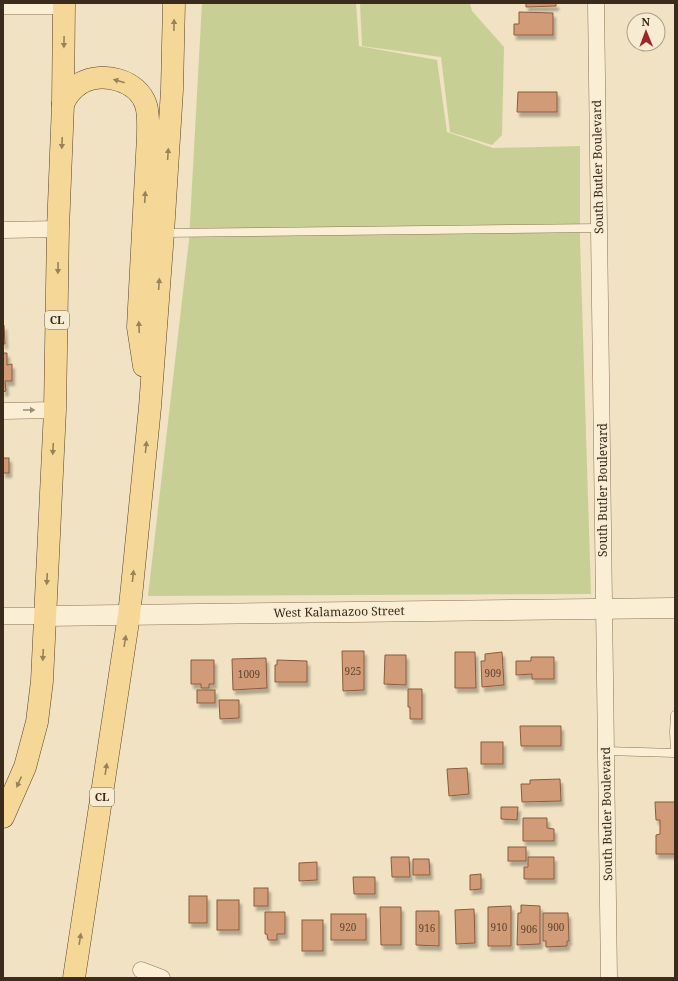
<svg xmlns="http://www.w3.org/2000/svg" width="678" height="981" font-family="'Noto Serif',serif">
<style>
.green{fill:#c8cf95}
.building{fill:#d09b76;stroke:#8b5b3d;filter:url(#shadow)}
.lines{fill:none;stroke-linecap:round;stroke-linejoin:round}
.service-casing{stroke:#8b7358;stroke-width:9}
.minor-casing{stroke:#8b7358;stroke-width:17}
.tertiary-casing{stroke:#8b7358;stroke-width:21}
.primary-casing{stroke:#58412d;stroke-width:23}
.service{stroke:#faefd5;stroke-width:8}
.minor{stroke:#faefd5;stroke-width:16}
.tertiary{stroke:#faefd5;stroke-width:20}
.primary{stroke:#f5d898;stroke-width:22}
.oneway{fill:#98825a}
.oneway2{fill:#9a8d79}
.labels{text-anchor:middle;stroke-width:3.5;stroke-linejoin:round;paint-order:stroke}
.number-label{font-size:10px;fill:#604733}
.shield{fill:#f7ecd2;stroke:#736553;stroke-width:1}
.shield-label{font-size:11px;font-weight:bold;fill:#3a2b1d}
.street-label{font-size:12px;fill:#3a2b1d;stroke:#f7ecd2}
</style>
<defs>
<filter id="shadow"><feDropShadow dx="2.5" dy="4.5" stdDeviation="1" flood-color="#0004"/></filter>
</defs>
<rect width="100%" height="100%" fill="#f0e2c2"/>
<g class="green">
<polygon points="202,3 356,3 359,46 437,60 447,132 493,148 580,146 580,239 591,594 148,596 189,240"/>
<polygon points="360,3 470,3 472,11 504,47 502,135 492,145 450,132 441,57 362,46"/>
</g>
<g class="building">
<polygon points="526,3 556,3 556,6 526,7"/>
<polygon points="519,12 553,13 553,35 514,35 514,24 519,24"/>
<polygon points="518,92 557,92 557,112 517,112"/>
<polygon points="4,325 5,344 3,344 3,326"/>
<polygon points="3,353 7,353 7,365 12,364 12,381 5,381 6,391 3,392"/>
<rect x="3" y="458" width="6" height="15"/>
<polygon points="342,651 364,651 364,690 343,691"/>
<polygon points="455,652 475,652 476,688 455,688"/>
<polygon points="502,652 504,685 482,687 481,661 485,661 485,654"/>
<polygon points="385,655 406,655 406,685 384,684"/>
<polygon points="531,657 554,657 554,679 532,679 532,674 516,675 516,661 531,661"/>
<polygon points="266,658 267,688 233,690 232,659"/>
<polygon points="191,660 214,660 214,684 209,684 209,688 201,688 201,684 191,684"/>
<polygon points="277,660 307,661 307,682 275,682 275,665 277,665"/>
<polygon points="408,689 422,689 422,719 410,719 410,707 408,707"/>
<rect x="197" y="690" width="18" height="13"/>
<polygon points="219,700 239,700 239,718 220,719"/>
<polygon points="520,726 561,726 561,746 521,746"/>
<rect x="481" y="742" width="22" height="22"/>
<polygon points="467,768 469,794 449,796 447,769"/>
<polygon points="560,779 561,801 522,802 521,784 530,784 530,780"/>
<polygon points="655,802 675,802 675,854 656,854 656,835 660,834 660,820 656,820"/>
<polygon points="501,807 518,807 517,820 501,819"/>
<polygon points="523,818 547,818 547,828 554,829 554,841 523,841"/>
<rect x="508" y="847" width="18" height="14"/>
<polygon points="391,857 409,857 410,877 392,877"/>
<polygon points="528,857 554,857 554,879 524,879 524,867 528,867"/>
<polygon points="413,859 429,859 430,875 413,875"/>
<polygon points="317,862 317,880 299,881 299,863"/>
<polygon points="481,874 481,889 470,890 470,875"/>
<polygon points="353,877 375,877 375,894 354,894"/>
<rect x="254" y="888" width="14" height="18"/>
<rect x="189" y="896" width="18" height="27"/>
<rect x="217" y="900" width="22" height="30"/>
<polygon points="521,905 540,906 540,944 517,945 518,913 521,913"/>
<polygon points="511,906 511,946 488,946 488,907"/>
<polygon points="380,907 401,907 401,945 381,945"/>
<polygon points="474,909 475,943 456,944 455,910"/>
<polygon points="416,911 439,911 439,946 416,945"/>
<polygon points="265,912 285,912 285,934 277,934 277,940 268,940 267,934 265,934"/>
<polygon points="543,913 568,913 569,941 567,941 567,946 546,947 546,941 543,941"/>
<rect x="331" y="914" width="35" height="26"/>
<rect x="302" y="920" width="21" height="31"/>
</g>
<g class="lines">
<g class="service-casing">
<g id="service">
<polyline points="163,233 599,228"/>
<polyline points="606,751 675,753"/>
<polyline points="675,753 674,732 675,715"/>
</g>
</g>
<g class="minor-casing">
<g id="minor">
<path d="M596,3C601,328 606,653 609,978"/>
<polyline points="3,6 64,6"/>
<polyline points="3,230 58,229"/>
<polyline points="3,411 55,410"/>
<polyline points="3,616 45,616"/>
<polyline points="141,970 162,978"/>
</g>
</g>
<g class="tertiary-casing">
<polyline id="tertiary" points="45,616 675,608"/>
</g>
<g class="primary-casing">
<g id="primary">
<path d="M63,104C67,95 73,88 81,83C103,71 138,80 146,105C149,115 148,126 148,136L138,327L144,366"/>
<polyline points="3,817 25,767 37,722 42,681 55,410 58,229 63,104 64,3"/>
<polyline points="74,978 129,615 132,587 150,407 163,233 172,90 174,3"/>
</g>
</g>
<use href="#service" class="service"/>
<use href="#minor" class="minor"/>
<use href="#tertiary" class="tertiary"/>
<use href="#primary" class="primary"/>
</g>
<defs><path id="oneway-solid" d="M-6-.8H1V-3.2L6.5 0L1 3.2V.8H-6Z"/></defs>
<g class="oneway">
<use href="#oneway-solid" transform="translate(174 25) rotate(-89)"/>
<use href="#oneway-solid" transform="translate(64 42) rotate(91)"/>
<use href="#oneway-solid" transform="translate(119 81) rotate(-164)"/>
<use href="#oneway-solid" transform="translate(62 143) rotate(92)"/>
<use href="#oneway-solid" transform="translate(168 154) rotate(-86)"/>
<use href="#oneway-solid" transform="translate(145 197) rotate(-87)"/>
<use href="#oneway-solid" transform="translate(58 268) rotate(91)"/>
<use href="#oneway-solid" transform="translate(159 284) rotate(-86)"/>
<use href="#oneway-solid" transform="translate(139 327) rotate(-93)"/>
<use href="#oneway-solid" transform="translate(146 447) rotate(-84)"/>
<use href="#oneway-solid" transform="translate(53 449) rotate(93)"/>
<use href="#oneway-solid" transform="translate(133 576) rotate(-84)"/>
<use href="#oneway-solid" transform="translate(47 579) rotate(93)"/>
<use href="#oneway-solid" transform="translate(125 641) rotate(-81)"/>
<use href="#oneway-solid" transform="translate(43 655) rotate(93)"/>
<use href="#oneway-solid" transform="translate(106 769) rotate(-81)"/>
<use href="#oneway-solid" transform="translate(19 782) rotate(114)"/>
<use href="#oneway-solid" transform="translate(80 939) rotate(-81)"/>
</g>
<use class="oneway2" href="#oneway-solid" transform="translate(29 410)"/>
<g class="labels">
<g class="number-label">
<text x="353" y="675">925</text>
<text x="493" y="677">909</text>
<text x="249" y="678">1009</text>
<text x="348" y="931">920</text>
<text x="499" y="931">910</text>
<text x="556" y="931">900</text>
<text x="427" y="932">916</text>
<text x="529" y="933">906</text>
</g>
<g class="shield">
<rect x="45" y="311" width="24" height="18" rx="3"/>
<rect x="90" y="788" width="24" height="18" rx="3"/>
</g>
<g class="shield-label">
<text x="57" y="324">CL</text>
<text x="102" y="801">CL</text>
</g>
<g class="street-label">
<text transform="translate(598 167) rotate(-91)" y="4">South Butler Boulevard</text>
<text transform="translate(603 490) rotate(-90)" y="4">South Butler Boulevard</text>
<text transform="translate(339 612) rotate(-1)" y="4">West Kalamazoo Street</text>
<text transform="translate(607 814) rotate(-91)" y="4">South Butler Boulevard</text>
</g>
</g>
<rect width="678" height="981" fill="none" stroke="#3a2b1d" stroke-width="8"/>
<g transform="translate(646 32) rotate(359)"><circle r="19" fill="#f7ecd2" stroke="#ab9f8a"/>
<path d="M0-3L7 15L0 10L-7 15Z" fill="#9d2527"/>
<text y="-6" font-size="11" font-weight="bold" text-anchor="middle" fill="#3a2b1d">N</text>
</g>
</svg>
